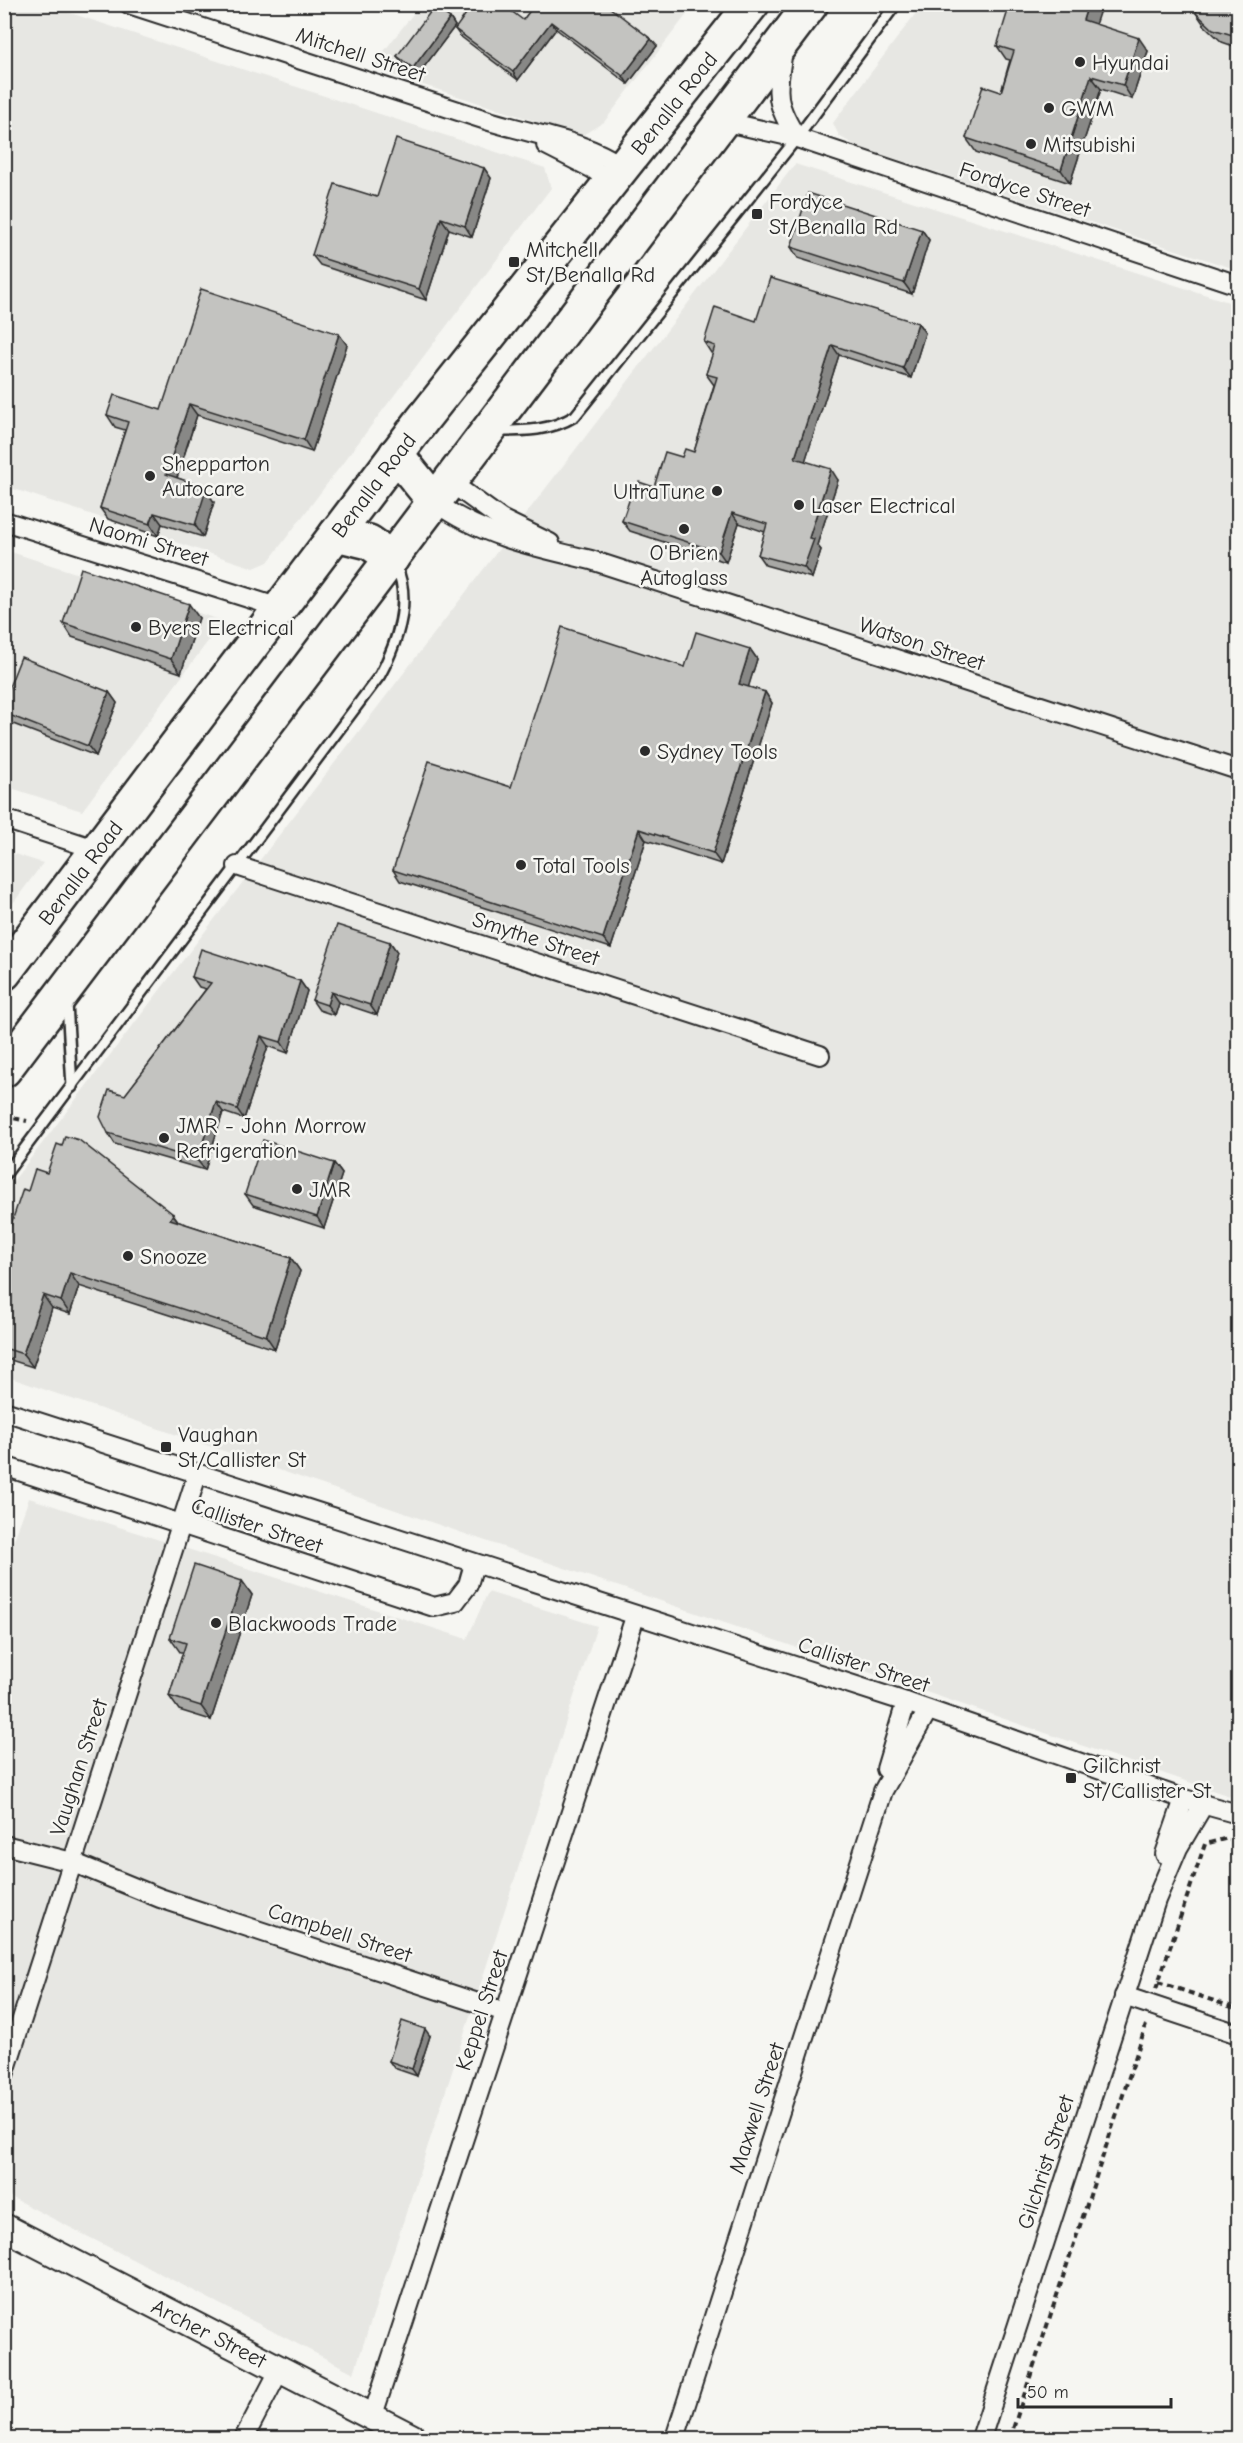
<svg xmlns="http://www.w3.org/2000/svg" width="1243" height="2443" font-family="'Comic Neue',sans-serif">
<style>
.built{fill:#e7e7e3}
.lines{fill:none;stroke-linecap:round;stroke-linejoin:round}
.lane-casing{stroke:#2b2b2b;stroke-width:14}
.street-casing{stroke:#2b2b2b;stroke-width:22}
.secondary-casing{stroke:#2b2b2b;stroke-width:30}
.highway-casing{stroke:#2b2b2b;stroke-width:38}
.path{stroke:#2b2b2b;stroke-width:4;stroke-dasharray:6 4.5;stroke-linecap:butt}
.lane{stroke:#f6f6f2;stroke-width:9}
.street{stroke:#f6f6f2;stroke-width:18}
.secondary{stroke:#f6f6f2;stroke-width:26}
.highway{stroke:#f6f6f2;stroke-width:33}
.wall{fill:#a8a8a5;stroke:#2b2b2b;stroke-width:1.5}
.shaded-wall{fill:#888886;stroke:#2b2b2b;stroke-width:1.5}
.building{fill:#c3c3c0;stroke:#2b2b2b;stroke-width:1.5}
.poi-dot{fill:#2b2b2b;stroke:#f6f6f2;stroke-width:2}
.labels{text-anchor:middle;stroke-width:5;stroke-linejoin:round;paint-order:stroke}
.street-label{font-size:22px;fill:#2b2b2b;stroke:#f6f6f2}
.poi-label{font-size:22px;fill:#2b2b2b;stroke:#f6f6f2;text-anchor:start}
</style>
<rect width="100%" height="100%" fill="#f6f6f2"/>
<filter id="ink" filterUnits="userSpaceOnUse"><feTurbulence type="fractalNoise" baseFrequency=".0167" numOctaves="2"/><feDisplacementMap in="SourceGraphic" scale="12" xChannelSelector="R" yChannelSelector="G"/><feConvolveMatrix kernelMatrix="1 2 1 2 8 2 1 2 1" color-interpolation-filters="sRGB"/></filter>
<g filter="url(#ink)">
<g class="built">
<polygon points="5,5 46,5 545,168 551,188 268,562 254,568 5,486"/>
<polygon points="420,5 694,5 604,122 581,136 371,68"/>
<polygon points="922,5 1238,5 1238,270 856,146 839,136 833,123"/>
<polygon points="795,164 1238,305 1238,1799 5,1376 4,1193"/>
<polygon points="5,550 223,621 82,811 5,786"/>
<polygon points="5,851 43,863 5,914 4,851"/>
<polygon points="29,1498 467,1639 488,1592 597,1626 354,2373 5,2194 4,1568"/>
</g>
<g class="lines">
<g class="lane-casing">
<g id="lane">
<path d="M497,431C526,431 550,431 575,416L797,138L896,4"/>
<polyline points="67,1003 72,1087"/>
<path d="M4,1176L380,675C397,643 412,600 396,566"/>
</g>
</g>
<g class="street-casing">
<g id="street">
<path d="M129,4C248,43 367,82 486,120C532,135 582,139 623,167"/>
<path d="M783,50C777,92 773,101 797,138"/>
<polyline points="722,121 797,138 1238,285"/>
<polyline points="546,145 593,169 611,182"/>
<polyline points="450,482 501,519 550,543"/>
<path d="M435,502C481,536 535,547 591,560L1238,770"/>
<polyline points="4,521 280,608"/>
<polyline points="4,819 98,850"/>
<polyline points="237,866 820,1055"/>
<polyline points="4,1411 906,1702 1184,1799 1238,1814"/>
<polyline points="4,1466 434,1607 455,1602 468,1585 474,1564"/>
<polyline points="886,1769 906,1702"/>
<polyline points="4,1845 72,1862 160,1898 505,2012"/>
<polyline points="1165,1854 1184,1799"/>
<polyline points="1124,1996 1238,2034"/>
<polyline points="4,2075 197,1475"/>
<polyline points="372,2418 635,1617"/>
<polyline points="244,2438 280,2369"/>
<polyline points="675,2438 883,1791 928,1710"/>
<polyline points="981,2438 1156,1900 1178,1848 1204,1804"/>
</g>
</g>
<g class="secondary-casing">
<g id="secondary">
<path id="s1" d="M4,2227L413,2438"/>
</g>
</g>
<g class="highway-casing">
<g id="highway">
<polyline points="396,454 435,502"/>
<polyline points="336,534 369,542 392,558"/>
<path id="s2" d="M4,973L423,419L752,4"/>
<polyline points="4,1070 811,4"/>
</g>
</g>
<g class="path">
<polyline points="4,1116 27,1121"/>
<polyline points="1158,1982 1238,2009"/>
<polyline points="1156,1989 1205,1844 1228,1838 1238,1841"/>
<polyline points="1010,2438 1146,2025"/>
</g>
<use href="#lane" class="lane"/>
<use href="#street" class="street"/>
<use href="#secondary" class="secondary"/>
<use href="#highway" class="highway"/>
</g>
<g class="wall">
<polygon points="535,4 657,46 628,84 556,29 518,80 460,36 455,29 523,20"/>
<polygon points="1239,4 1239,48 1222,42 1205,26 1196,13"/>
<polygon points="450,18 455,26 418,75 402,63 397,56"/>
<polygon points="1095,24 1148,51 1132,99 1101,89 1070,183 976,152 966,138 1001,92 1010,60 1006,59 997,46"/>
<polygon points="484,168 491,178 472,237 449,229 426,300 320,265 312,255 377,197"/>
<polygon points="922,230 929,240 912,294 798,258 791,247"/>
<polygon points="756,321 918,323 925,333 911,378 839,355 805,461 838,480 817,545 821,550 812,578 765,565 758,555 765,532 739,523 726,562 630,531 622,521 634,496 654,487 682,457 694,452 714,385 706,374 713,353 711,353 704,342"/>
<polygon points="347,345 312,452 197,415 177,478 201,486 204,489 206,490 214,502 203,537 162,524 158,536 108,519 100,508 125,430 115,427 107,415 161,410"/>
<polygon points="199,618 181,673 72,637 63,623"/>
<polygon points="750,649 757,659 748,687 765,692 772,703 721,864 646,840 611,948 400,881 393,870 511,787 685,667"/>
<polygon points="109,692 117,703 96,756 8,722 4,717 4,700"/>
<polygon points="390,942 397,952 377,1015 338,1002 334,1015 319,1010 312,1000"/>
<polygon points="192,977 300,981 307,991 288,1053 268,1046 244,1119 223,1112 205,1170 115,1144 108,1133 125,1095 206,989 199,987"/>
<polygon points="334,1163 342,1174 324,1228 253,1205 245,1194"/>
<polygon points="173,1214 179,1222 291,1258 300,1271 275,1349 79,1286 70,1314 52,1308 33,1367 4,1358 4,1225 10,1227"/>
<polygon points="242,1581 252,1595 211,1720 179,1710 169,1696 183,1652 180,1652 170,1638"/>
<polygon points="430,2036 417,2076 394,2068 389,2061"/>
</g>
<g class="shaded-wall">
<polygon points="1088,4 1102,4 1092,34 1083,20"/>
<polygon points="450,18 455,26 418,75 413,68"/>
<polygon points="551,22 556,29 518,80 513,72"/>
<polygon points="1139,38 1148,51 1132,99 1123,85"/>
<polygon points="651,39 657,46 628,84 623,76"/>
<polygon points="1091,76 1101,89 1070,183 1061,170"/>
<polygon points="484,168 491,178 472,237 465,226"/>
<polygon points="441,218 449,229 426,300 419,289"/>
<polygon points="922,230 929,240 912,294 904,283"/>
<polygon points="918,323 925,333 911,378 903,368"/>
<polygon points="339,334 347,345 312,452 304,440"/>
<polygon points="832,345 839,355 803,468 795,458"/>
<polygon points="189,404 197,415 174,486 166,474"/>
<polygon points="831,469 838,480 817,545 821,550 812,578 804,567 809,538"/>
<polygon points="201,486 206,492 206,490 214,502 203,537 195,525"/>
<polygon points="154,513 162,524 158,536 150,524"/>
<polygon points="732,513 739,523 726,562 719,552"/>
<polygon points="189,604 199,618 181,673 171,659"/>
<polygon points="750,649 757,659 746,695 739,684"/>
<polygon points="109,692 117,703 96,756 88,746"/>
<polygon points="765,692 772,703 721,864 713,853"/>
<polygon points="639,829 646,840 611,948 603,938"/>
<polygon points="390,942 397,952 377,1015 370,1005"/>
<polygon points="300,981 307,991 288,1053 281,1042"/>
<polygon points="331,992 338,1002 334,1015 327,1005"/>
<polygon points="261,1036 268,1046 244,1119 237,1109"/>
<polygon points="216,1102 223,1112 205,1170 197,1160"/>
<polygon points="334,1163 342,1174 324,1228 317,1217"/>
<polygon points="173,1214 182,1227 170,1219"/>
<polygon points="291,1258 300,1271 275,1349 266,1336"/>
<polygon points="70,1273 79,1286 70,1314 61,1301"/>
<polygon points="43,1295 52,1308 33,1367 23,1354"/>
<polygon points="242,1581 252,1595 211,1720 201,1706"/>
<polygon points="425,2029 430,2036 417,2076 412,2069"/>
</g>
<g class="building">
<polygon points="473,4 502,4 523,20 535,4 605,4 651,39 623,76 551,22 513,72 455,29"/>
<polygon points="1010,4 1088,4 1083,20 1139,38 1123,85 1091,76 1061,170 966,138 983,86 1001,92 1014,51 997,46"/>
<polygon points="1199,4 1239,4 1239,37 1213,29 1196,13"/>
<polygon points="434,7 450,18 413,68 397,56"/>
<polygon points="396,139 484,168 465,226 441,218 419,289 312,255 335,184 377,197"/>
<polygon points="808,193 922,230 904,283 791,247"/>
<polygon points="770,278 918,323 903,368 832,345 795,458 831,469 809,538 814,539 804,567 758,555 767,524 732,513 719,552 622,521 631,495 634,496 639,482 654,487 665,452 682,457 685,449 694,452 717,377 706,374 715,346 704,342 715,307 756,321"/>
<polygon points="201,289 339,334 304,440 189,404 166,474 201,486 200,488 206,490 195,525 154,513 150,524 100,508 128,422 107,415 114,395 161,410"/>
<polygon points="81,568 189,604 171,659 63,623"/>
<polygon points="562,627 685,667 696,632 750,649 739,684 765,692 713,853 639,829 603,938 393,870 429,761 511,787"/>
<polygon points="21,657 109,692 88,746 4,713 4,700"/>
<polygon points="337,925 390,942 370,1005 331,992 327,1005 312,1000"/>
<polygon points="201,949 300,981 281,1042 261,1036 237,1109 216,1102 197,1160 108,1133 100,1117 109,1090 125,1095 211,983 192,977"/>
<polygon points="65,1136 79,1140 173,1214 170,1219 291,1258 266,1336 70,1273 61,1301 43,1295 23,1354 4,1348 4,1225 10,1227 23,1189 28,1191 35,1169 47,1173 57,1144 62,1146"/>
<polygon points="263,1140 334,1163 317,1217 245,1194"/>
<polygon points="194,1565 242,1581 201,1706 169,1696 186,1643 170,1638"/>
<polygon points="402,2021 425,2029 412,2069 389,2061"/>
</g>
</g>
<g class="poi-dot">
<circle cx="1080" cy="62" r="6"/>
<circle cx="1049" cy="108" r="6"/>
<circle cx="1031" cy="144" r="6"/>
<rect x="751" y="208" width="12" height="12" rx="3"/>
<rect x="508" y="256" width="12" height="12" rx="3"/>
<circle cx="150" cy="476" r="6"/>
<circle cx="717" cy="491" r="6"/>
<circle cx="799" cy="505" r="6"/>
<circle cx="684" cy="529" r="6"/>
<circle cx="136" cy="627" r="6"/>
<circle cx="645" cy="751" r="6"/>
<circle cx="521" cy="865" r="6"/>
<circle cx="164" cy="1138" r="6"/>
<circle cx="297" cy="1189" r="6"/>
<circle cx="128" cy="1256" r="6"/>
<rect x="160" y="1441" width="12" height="12" rx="3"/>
<circle cx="216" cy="1623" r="6"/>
<rect x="1065" y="1772" width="12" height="12" rx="3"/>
</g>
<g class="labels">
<g class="street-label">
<text transform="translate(361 54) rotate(18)" y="8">Mitchell Street</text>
<text dy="8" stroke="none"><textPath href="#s2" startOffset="1098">Benalla Road</textPath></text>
<text transform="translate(1025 189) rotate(18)" y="8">Fordyce Street</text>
<text dy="8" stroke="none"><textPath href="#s2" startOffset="612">Benalla Road</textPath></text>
<text transform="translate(149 541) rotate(17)" y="8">Naomi Street</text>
<text transform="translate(922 643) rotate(18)" y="8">Watson Street</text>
<text dy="8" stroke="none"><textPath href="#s2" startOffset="126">Benalla Road</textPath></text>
<text transform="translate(536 938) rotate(18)" y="8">Smythe Street</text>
<text transform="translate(257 1525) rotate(18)" y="8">Callister Street</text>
<text transform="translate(864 1664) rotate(18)" y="8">Callister Street</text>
<text transform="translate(78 1767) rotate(-72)" y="8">Vaughan Street</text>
<text transform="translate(340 1932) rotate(18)" y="8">Campbell Street</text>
<text transform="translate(481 2010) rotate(-72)" y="8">Keppel Street</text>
<text transform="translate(756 2108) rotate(-72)" y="8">Maxwell Street</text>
<text transform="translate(1045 2162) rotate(-72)" y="8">Gilchrist Street</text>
<text dy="8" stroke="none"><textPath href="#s1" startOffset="231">Archer Street</textPath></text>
</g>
<g class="poi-label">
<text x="1092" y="70">Hyundai</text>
<text x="1061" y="116">GWM</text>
<text x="1043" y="152">Mitsubishi</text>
<text x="769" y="209">Fordyce<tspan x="769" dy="25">St/Benalla Rd</tspan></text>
<text x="526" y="257">Mitchell<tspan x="526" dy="25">St/Benalla Rd</tspan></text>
<text x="162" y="471">Shepparton<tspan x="162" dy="25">Autocare</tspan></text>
<text x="705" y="499" text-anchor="end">UltraTune</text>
<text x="811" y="513">Laser Electrical</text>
<text x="684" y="560" text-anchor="middle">O'Brien<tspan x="684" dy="25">Autoglass</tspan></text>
<text x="148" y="635">Byers Electrical</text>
<text x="657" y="759">Sydney Tools</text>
<text x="533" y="873">Total Tools</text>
<text x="176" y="1133">JMR - John Morrow<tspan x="176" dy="25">Refrigeration</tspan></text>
<text x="309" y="1197">JMR</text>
<text x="140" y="1264">Snooze</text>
<text x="178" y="1442">Vaughan<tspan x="178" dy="25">St/Callister St</tspan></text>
<text x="228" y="1631">Blackwoods Trade</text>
<text x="1083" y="1773">Gilchrist<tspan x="1083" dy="25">St/Callister St</tspan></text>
</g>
</g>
<rect width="1243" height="2443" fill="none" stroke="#f6f6f2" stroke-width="24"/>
<rect x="12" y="12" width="1219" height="2419" fill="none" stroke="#2b2b2b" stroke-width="2" filter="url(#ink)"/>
<path d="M1018 2398v9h153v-9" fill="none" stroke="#2b2b2b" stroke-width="3"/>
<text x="1027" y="2398" font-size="18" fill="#2b2b2b" stroke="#f6f6f2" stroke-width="4.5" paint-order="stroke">50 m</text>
</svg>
